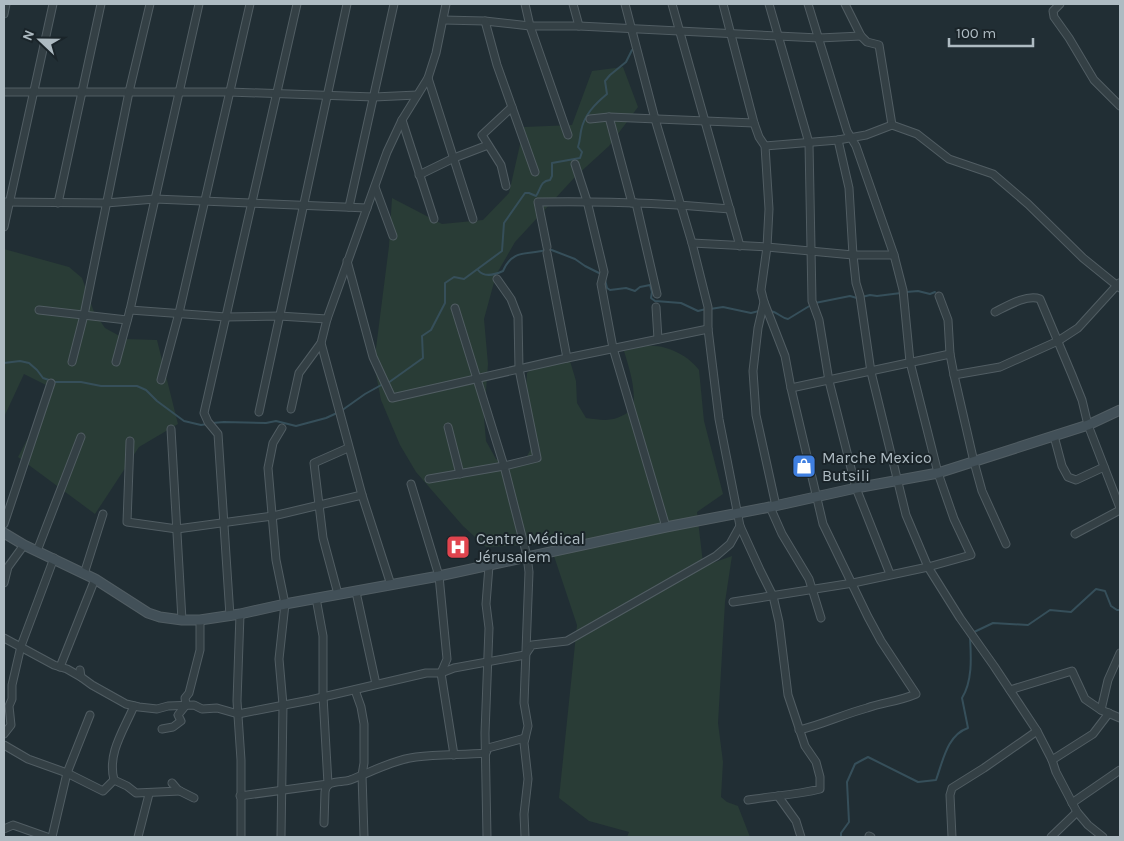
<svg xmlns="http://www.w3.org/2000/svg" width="1124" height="841" font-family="Karla,sans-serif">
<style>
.green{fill:#293c36}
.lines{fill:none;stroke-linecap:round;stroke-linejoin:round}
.stream{stroke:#364f5a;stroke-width:2}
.street-casing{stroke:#515d63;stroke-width:9}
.secondary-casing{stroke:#515d63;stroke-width:11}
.street{stroke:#344045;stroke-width:7}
.secondary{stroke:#425058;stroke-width:9}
.labels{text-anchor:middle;stroke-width:4;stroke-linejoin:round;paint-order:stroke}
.poi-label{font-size:16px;fill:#aebbc2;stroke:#1a2429;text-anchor:start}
</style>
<rect width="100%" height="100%" fill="#212e34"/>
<g class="green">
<path d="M623,67L638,107L609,146L575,177L515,242L496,275L484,319L488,364L484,418L486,441L496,459L509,466L526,458L536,439L526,390L527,373L537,365H553L570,361L576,381L577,403L586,418C607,421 615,422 633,409C636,388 630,371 624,351C632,349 640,347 647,346C666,344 689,356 699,370L704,421L723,494L697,512L703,563L704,566L732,556L725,602L718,723L723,762L721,797L727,802L738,806L750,837H627L629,832L589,821L559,798L577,625L550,544L486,547L463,526L416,472L400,445L381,400L374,364L389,246L392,198L442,224L483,220L509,193L524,127L572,125L592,71Z"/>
<polygon points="4,249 69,267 82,278 94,312 105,328 125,339 157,340 178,424 139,447 95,514 18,457 54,389 24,374 4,417"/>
</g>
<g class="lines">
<g class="stream">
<path d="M478,270C484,278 494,275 503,271C513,247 530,256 549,249L575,259L585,266L601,274"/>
<polyline points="605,280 607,288 610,290 626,288 635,291 640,287 650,285 652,292 651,298 655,301 681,303 698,311 706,309"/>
<polyline points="906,292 918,291 930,294 935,292"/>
<polyline points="862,297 870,295 877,296 901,293"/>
<polyline points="815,303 850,296 857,298"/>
<polyline points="710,309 723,307 751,313 759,311"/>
<path d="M770,311C778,312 781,318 788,319L811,305"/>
<polyline points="4,363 20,361 29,363 37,370 43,378 55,382 81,382 101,386 137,386 146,390 157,401 184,421 201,425 207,424"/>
<path d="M388,383L423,358L422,336L431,330L445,303V283L454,277L464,279L502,251L504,223L525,193H529L536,196C541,189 540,181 550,180L552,176V163L580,158L582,152L578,147C580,141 580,137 581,131C584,115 595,104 607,94L605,81L610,75L626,62L632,50"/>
<polyline points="341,411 365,394 383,384"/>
<polyline points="212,423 224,422 266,423 276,421 296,426 326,418 337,413"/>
<polyline points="972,633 993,623 1028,625 1050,610 1071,612 1096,589 1105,591 1111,606 1117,610 1120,610"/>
<path d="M841,837V833L849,822L847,782L855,764L868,757L918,782L936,780C943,761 947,735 968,728L962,698C973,680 971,656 970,637"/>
</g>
<g class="street-casing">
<g id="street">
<polyline points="525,4 530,26 568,135"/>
<polyline points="573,4 579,26"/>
<path d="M625,4L655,119L692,243L708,307V329L719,419L740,526L760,570L773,596L779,622L788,695L805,746L816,762L820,777V789C796,795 772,796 748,800"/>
<polyline points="672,4 740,246"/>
<polyline points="723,4 754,123 759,137 765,146 769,209 767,247 761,290 764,302 758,328 753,371 756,415 776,506"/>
<polyline points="769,4 809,143 812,301 819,320 829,381 856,488 890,574"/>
<polyline points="845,4 861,36 867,42 879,45 892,125"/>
<polyline points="1060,4 1053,11 1054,17 1069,38 1094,80 1120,106"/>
<polyline points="4,14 6,4"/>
<polyline points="443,20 485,21 530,26 579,26 819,38 861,36"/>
<polyline points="485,21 497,65 535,172"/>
<polyline points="428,78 473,219"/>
<polyline points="4,92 229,92 374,97 417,95"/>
<polyline points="609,117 632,203"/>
<polyline points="590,119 609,117 754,123"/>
<polyline points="402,120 434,219"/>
<polyline points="838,140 849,188 853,255 856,283 860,296 871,372 906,515 928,567 960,618 994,666 1037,731 1052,760 1056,772 1077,812 1088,825 1103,837"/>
<polyline points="765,146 838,140 866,135 892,125 917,134 949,159 993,174 1028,204 1083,258 1120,288"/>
<polyline points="575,164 587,201 604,272 601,284 613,348 666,527"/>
<polyline points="419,175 454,158 488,145"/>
<polyline points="506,186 501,165 482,135 512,107"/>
<polyline points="375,187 393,236"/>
<polyline points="4,202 106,203 155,199 367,208"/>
<polyline points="58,203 101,4"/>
<polyline points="636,203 657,294"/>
<polyline points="349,207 394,4"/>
<polyline points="4,227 53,4"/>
<polyline points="692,243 767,247 853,255 894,255"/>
<path d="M547,247L538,202C602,201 666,203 730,209"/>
<polyline points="547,253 567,358"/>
<polyline points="347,261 373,357 392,398 567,358 708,329"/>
<polyline points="939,296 948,320 950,354 954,375 974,462 982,491 1006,544"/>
<path d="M764,302L785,356L791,388L823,524L868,617L881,641L916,694C897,702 884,702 867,708C844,714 822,725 799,730"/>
<polyline points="656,307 658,339"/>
<polyline points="455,308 504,466 527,556 529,572 524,703 528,726 524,743 528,779 524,814 525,837"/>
<polyline points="39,310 127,320"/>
<polyline points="130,310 226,317 279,316 327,319"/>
<path d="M995,312C1007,306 1027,294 1040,299L1072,375L1082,400L1088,425L1120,508"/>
<polyline points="72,362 84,315 129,92 150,4"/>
<polyline points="116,362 130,310 199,4"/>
<polyline points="954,375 1000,367 1058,341 1078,328 1119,283"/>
<polyline points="161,380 179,313 250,4"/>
<polyline points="791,388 950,354"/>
<polyline points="291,409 299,373 321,343"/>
<polyline points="259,412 347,4"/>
<polyline points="448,427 460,474"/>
<polyline points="171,429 182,620"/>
<polyline points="1054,436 1062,466 1068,477 1076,480 1104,467"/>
<polyline points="130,441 127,522 177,529 273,516 362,495"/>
<polyline points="429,479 504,466 537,458 519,369 518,317 511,299 497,279"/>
<polyline points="411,484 439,576 447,659 441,673 454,755"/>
<polyline points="770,507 782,534 809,579 821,618"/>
<polyline points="4,524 51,383"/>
<polyline points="1075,534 1120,510"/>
<polyline points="37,551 81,437"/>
<polyline points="84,574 103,514"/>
<polyline points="4,583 8,567 24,545"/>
<polyline points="391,585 362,495 321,343 327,319 387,152 402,120 428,78 436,53 446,4"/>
<polyline points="356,592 376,684"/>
<polyline points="338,594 323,538 314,463 348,448"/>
<polyline points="733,602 853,583 928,567 971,555 954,519 938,473 910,362 903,290 894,255 856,146 847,131 808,4"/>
<polyline points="240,614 237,701 241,760 241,837"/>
<polyline points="230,616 218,434 208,422 204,413 297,4"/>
<polyline points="4,638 54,665 67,669 81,677"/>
<polyline points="60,667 95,579"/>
<polyline points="80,670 81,677 92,685 126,704 139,707 157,709 168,706 194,705 202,709 217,708 238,714 310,700 426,673 441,673 454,668 525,655 532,645 567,641 716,556 730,544 740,526"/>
<polyline points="355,690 361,707 364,724 364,763 362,775 364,837"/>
<polyline points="1010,690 1072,671 1085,699 1101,710 1120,718"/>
<polyline points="1101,710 1108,680 1120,653"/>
<polyline points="162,729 173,727 181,721 178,715 186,705 185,698 189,693 200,650 200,620"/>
<polyline points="4,734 11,725 9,706 12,699 12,685 21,646 54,558"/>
<polyline points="4,745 28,759 67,773 103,791 114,780 127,786 136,793 180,791"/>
<polyline points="1052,760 1093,734 1109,713"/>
<path d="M114,780C107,753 124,730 134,706"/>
<polyline points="172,783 178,790 194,798"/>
<polyline points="240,796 328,784 323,696 323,636 316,598"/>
<polyline points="778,796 796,821 801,837"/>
<polyline points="1072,803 1120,770"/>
<path d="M324,823L325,792C326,779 341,783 350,780C371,772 393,760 416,757C439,754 463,755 486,753L488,748L525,738"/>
<polyline points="4,829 13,825 47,837"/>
<polyline points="869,836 871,837"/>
<polyline points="52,837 67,773 90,715"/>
<polyline points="138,837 149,794"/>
<polyline points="281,837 283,705 279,659 285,604 276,560 268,468 273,443 282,428"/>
<polyline points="487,837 485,733 489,628 486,604 489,566"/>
<polyline points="952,837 950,795 952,788 984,768 1037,731"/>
<polyline points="1051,837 1077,812"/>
</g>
</g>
<g class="secondary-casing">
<polyline id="secondary" points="4,533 24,545 95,579 148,613 160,617 182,620 200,620 240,614 285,604 439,576 666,527 770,507 856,488 938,473 1088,425 1120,410"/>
</g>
<use href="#street" class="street"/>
<use href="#secondary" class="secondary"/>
</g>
<defs>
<g id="shop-square" transform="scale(1.25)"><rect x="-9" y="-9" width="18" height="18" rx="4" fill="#3f7fe0" stroke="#1a2429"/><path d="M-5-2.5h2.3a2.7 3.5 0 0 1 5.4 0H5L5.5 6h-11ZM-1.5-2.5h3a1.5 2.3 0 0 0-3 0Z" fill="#fff"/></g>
<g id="hospital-square" transform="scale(1.25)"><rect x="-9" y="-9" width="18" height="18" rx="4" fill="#e0444e" stroke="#1a2429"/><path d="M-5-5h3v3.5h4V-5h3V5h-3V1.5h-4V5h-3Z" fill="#fff"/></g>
</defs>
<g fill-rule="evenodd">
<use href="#shop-square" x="804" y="466"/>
<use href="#hospital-square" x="458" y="547"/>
</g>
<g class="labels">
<g class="poi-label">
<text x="822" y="463">Marche Mexico<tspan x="822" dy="18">Butsili</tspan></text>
<text x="476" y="544">Centre Médical<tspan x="476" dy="18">Jérusalem</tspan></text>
</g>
</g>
<rect width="1124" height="841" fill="none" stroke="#aebbc2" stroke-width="10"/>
<g transform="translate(40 40) rotate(292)" stroke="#1a2429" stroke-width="4" paint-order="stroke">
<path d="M0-4L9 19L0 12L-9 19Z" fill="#aebbc2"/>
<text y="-8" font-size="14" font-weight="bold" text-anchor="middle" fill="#aebbc2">N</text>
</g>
<path d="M949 38v8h84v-8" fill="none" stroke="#aebbc2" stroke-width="2.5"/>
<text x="956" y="38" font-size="15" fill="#aebbc2" stroke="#1a2429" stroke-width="4" paint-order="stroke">100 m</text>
</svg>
